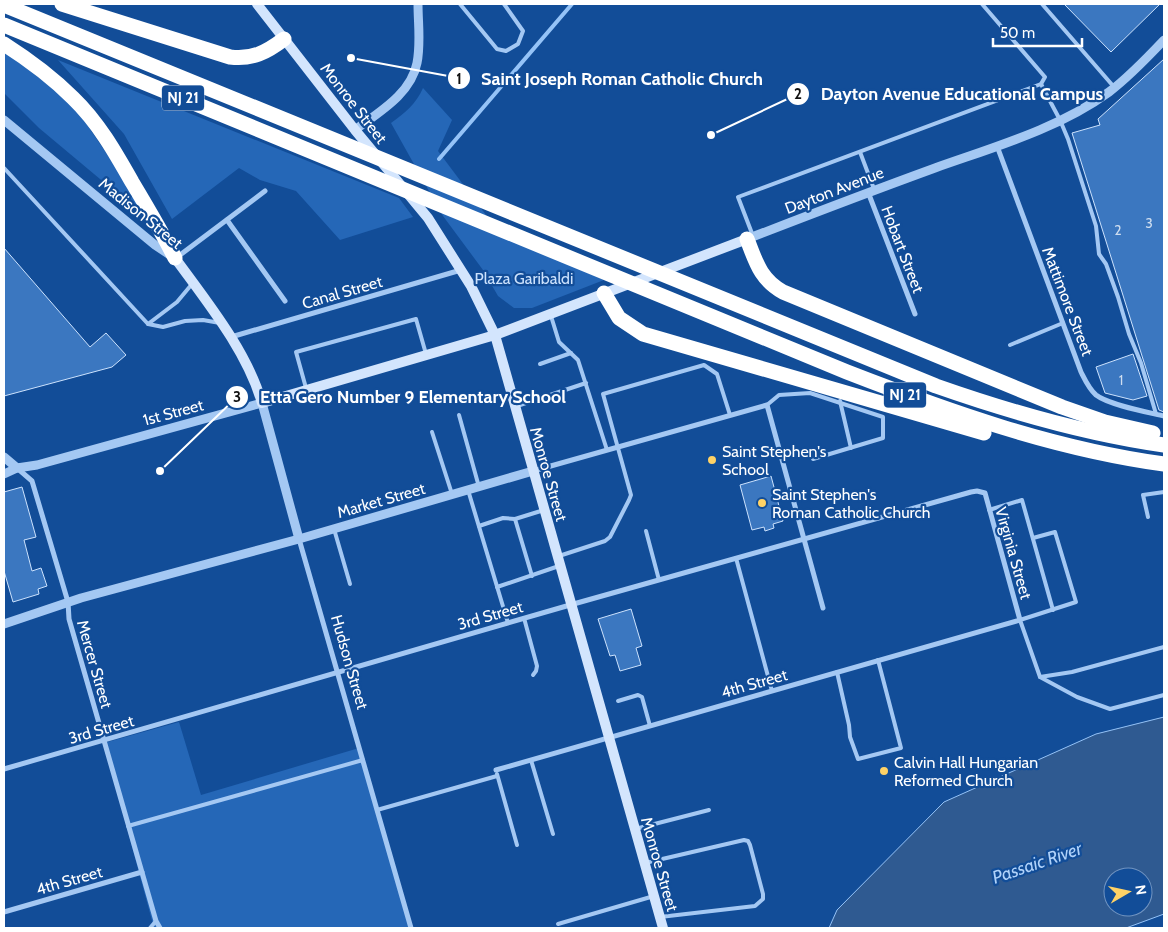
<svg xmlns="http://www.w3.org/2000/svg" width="1168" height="932" font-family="Cabin,sans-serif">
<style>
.green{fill:#2567b7}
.water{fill:#2f5a91;stroke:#95c3f7;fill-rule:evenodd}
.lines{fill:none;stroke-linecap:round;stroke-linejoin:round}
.stream{stroke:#95c3f7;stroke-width:4}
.building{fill:#3b77c0;stroke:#cce2fd}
.service{stroke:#a4c8f3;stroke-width:4}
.minor{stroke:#a4c8f3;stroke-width:5}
.tertiary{stroke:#a4c8f3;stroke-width:9}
.secondary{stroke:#d3e5fd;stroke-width:10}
.motorway{stroke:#fff;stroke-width:15}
.poi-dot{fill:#ffd266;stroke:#124d98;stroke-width:2}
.labels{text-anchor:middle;stroke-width:4.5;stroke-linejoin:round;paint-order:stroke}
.number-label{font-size:14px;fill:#ceddef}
.shield{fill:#124d98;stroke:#b8cae0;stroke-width:1}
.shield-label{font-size:15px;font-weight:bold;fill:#fff}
.street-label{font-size:16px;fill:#fff;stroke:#124d98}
.park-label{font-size:16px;fill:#cce2fd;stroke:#124d98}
.poi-label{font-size:16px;fill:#fff;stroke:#124d98;text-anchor:start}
.water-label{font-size:18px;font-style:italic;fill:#b0d2fa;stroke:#124d98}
.leader{fill:none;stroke:#fff;stroke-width:2}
.callout-dot{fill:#fff;stroke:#124d98;stroke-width:2}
.mark-label{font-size:15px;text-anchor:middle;font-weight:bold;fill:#111}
.callout-label{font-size:18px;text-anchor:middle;font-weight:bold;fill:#fff;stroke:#124d98;stroke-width:4.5;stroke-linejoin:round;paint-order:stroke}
</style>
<rect width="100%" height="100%" fill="#124d98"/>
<g class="green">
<polygon points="4,51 73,104 155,225 39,128 4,93"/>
<polygon points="58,60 399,198 413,217 340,240 296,191 260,180 239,168 172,219 124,134"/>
<path d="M423,88L452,120L438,151L501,235L604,280L532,308H514L498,296L483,270L443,216L391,123C405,113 416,104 423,88Z"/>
<polygon points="179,722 201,795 359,748 409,928 154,928 104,743"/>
</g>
<path class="water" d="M1164,717V914L1126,928H829L837,910L944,802L1096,734ZM1113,877H1143V907H1113Z"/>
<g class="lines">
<polyline class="stream" points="439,159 572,4"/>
</g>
<g class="building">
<polygon points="1064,4 1160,4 1111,52"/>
<polygon points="1164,59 1164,412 1159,410 1072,133 1100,125 1098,119"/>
<polygon points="4,248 90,347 106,333 126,355 112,367 4,396"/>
<polygon points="1133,354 1147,396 1133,400 1105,393 1096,367"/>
<polygon points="771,476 783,521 773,524 774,528 765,531 764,527 752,530 740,485"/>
<polygon points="22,487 36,537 24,540 32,571 41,568 47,586 38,589 39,594 13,602 4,571 4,492"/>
<polygon points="631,609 642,646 636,648 641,665 620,671 615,655 610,656 598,619"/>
</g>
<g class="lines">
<g class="service">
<polyline points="460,4 497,49 506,51 518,44 523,31 504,4"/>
<polyline points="1042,4 1114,87"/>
<polyline points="1041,84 1060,120 1068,139 1096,226 1099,254 1106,264 1118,297 1129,334 1141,363 1156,414"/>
<polyline points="860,152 874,189"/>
<polyline points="4,168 148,324 163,327 185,321 203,320 220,323"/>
<polyline points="753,236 738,197 1041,84 1045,77 982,4"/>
<polyline points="551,316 559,342 578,360 607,450"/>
<polyline points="148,324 177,302 192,284"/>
<polyline points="1010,345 1063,323"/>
<polyline points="540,364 571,353"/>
<polyline points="306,388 296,352 416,319 426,354"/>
<polyline points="840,401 851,448"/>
<polyline points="767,405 779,395 810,393 883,417 883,438 813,459"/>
<polyline points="517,406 586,383"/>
<polyline points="459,415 479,487"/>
<polyline points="432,432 452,494"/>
<polyline points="468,490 508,623"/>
<polyline points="989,510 1022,500 1053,610"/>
<polyline points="1148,517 1143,495 1164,492"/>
<polyline points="515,519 532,576"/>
<polyline points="479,526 503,518 515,519 544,510"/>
<polyline points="334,529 350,584"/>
<polyline points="646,531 659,580"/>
<polyline points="1033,538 1055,532 1076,602 1020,620 1040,677 1077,697 1110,709 1164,695"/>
<polyline points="559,556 605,541 610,537 629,500 631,495 603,394 704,365 717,374 730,415"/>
<polyline points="736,558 772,691"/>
<polyline points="497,587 559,566"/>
<polyline points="524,618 537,666 536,671 533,675"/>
<polyline points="837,672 849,725 850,737 858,759 901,748 878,660"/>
<polyline points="1040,677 1072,672 1164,647"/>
<polyline points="618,701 638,695 642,697 650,726"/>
<polyline points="531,760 553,834"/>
<polyline points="497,774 517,845"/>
<polyline points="377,810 497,776"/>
<polyline points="128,826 363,760"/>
<polyline points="635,829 709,810"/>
<polyline points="645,863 744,840 748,841 750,845 763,894 763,899 755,906 660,917"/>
<polyline points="558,924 654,896"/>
<polyline points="150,928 156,921"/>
</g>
<g class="minor">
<path d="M997,146L1081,372C1085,380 1089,389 1096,395C1109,405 1147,412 1164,416"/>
<polyline points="868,192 915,314"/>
<polyline points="227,220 285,301"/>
<polyline points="176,258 265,191"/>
<polyline points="231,337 461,270"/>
<polyline points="17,468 32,481 68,602 69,619 156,921 160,928"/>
<polyline points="533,471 767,405 823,608"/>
<polyline points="299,539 411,928"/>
<polyline points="4,769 570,605 971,492 977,491 985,493 1020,620 496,770"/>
<polyline points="4,912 142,872"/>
</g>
<g class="tertiary">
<polyline points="4,120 155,245 173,257"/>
<path d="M355,130C379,112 411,94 417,63C421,44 418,23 418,4"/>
<path d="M747,239C809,215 872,191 935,168C994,147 1058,129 1109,92C1129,77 1147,58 1164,40"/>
<polyline points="4,457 17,468"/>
<polyline points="4,474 17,468 37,465 262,403 299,539"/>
<polyline points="4,624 81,598 299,539 533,471"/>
</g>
<g class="secondary">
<polyline points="257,4 355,130 428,218 471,286 495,335 663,928"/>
<path d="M175,258C207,302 247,351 262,403L495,335L747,239"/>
</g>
<g class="motorway">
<path d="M62,4L230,57C252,60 267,52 284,39"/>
<path d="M4,5L936,386C1010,412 1086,434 1164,445"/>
<path d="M4,25L847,372C950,412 1054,449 1164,464"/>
<path d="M4,44C29,60 52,77 73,98C98,122 115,152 132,182C147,207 162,232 175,258"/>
<path d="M747,239C756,262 760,279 783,292L1062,407L1105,422L1153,433"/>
<polyline points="604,293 619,318 643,334 984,433"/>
</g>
</g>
<g class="poi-dot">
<circle cx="712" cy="460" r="5"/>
<circle cx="762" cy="503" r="5"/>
<circle cx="884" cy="771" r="5"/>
</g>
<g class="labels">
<g class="number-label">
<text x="1149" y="228">3</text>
<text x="1118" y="235">2</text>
<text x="1121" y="385">1</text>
</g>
<g class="shield">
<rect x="162" y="85.5" width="42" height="25" rx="4"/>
<rect x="884" y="382.5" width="42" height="25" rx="4"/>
</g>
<g class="shield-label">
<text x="183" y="103">NJ 21</text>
<text x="905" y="400">NJ 21</text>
</g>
<g class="street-label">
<text transform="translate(354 103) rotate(52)" y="6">Monroe Street</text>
<text transform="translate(834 190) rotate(-21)" y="6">Dayton Avenue</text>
<text transform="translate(141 213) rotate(39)" y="6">Madison Street</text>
<text transform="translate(903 249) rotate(69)" y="6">Hobart Street</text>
<text transform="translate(342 292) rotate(-16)" y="6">Canal Street</text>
<text transform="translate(1068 301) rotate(69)" y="6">Mattimore Street</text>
<text transform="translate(173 412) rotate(-15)" y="6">1st Street</text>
<text transform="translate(549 474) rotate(74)" y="6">Monroe Street</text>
<text transform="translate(381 500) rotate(-16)" y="6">Market Street</text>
<text transform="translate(1014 553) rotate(74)" y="6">Virginia Street</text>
<text transform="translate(490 615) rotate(-16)" y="6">3rd Street</text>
<text transform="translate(350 662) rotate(74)" y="6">Hudson Street</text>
<text transform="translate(95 664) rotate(74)" y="6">Mercer Street</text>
<text transform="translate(754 683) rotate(-16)" y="6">4th Street</text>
<text transform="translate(101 729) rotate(-16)" y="6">3rd Street</text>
<text transform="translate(660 864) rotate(74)" y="6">Monroe Street</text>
<text transform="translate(69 880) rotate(-16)" y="6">4th Street</text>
</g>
<g class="park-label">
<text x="524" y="284">Plaza Garibaldi</text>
</g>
<g class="poi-label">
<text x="722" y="457">Saint Stephen's<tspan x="722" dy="18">School</tspan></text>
<text x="772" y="500">Saint Stephen's<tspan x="772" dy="18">Roman Catholic Church</tspan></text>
<text x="894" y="768">Calvin Hall Hungarian<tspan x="894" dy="18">Reformed Church</tspan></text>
</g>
<g class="water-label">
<text transform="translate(1037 863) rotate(-19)" y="6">Passaic River</text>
</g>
</g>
<path class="leader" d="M351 58L459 78M711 135L798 94M160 471L237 397"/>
<g class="callout-dot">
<circle cx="351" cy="58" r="5"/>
<circle cx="711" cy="135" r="5"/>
<circle cx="160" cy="471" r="5"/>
<circle cx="459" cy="78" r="12"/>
<circle cx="798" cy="94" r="12"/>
<circle cx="237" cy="397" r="12"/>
</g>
<g class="mark-label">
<text x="459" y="84">1</text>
<text x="798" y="99">2</text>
<text x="237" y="402">3</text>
</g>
<g class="callout-label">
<text x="622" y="85">Saint Joseph Roman Catholic Church</text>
<text x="962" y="100">Dayton Avenue Educational Campus</text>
<text x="413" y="403">Etta Gero Number 9 Elementary School</text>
</g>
<rect width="1168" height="932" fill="none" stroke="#ffffff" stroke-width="10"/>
<g transform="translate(1128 892) rotate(81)"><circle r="24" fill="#124d98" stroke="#7194c1"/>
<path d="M0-4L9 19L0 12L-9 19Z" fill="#ffd266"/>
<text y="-8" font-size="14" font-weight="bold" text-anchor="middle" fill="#ffffff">N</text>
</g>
<path d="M993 38v8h89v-8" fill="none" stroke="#ffffff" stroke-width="2.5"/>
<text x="1000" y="38" font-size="15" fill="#ffffff" stroke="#124d98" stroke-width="4" paint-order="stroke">50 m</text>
</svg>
